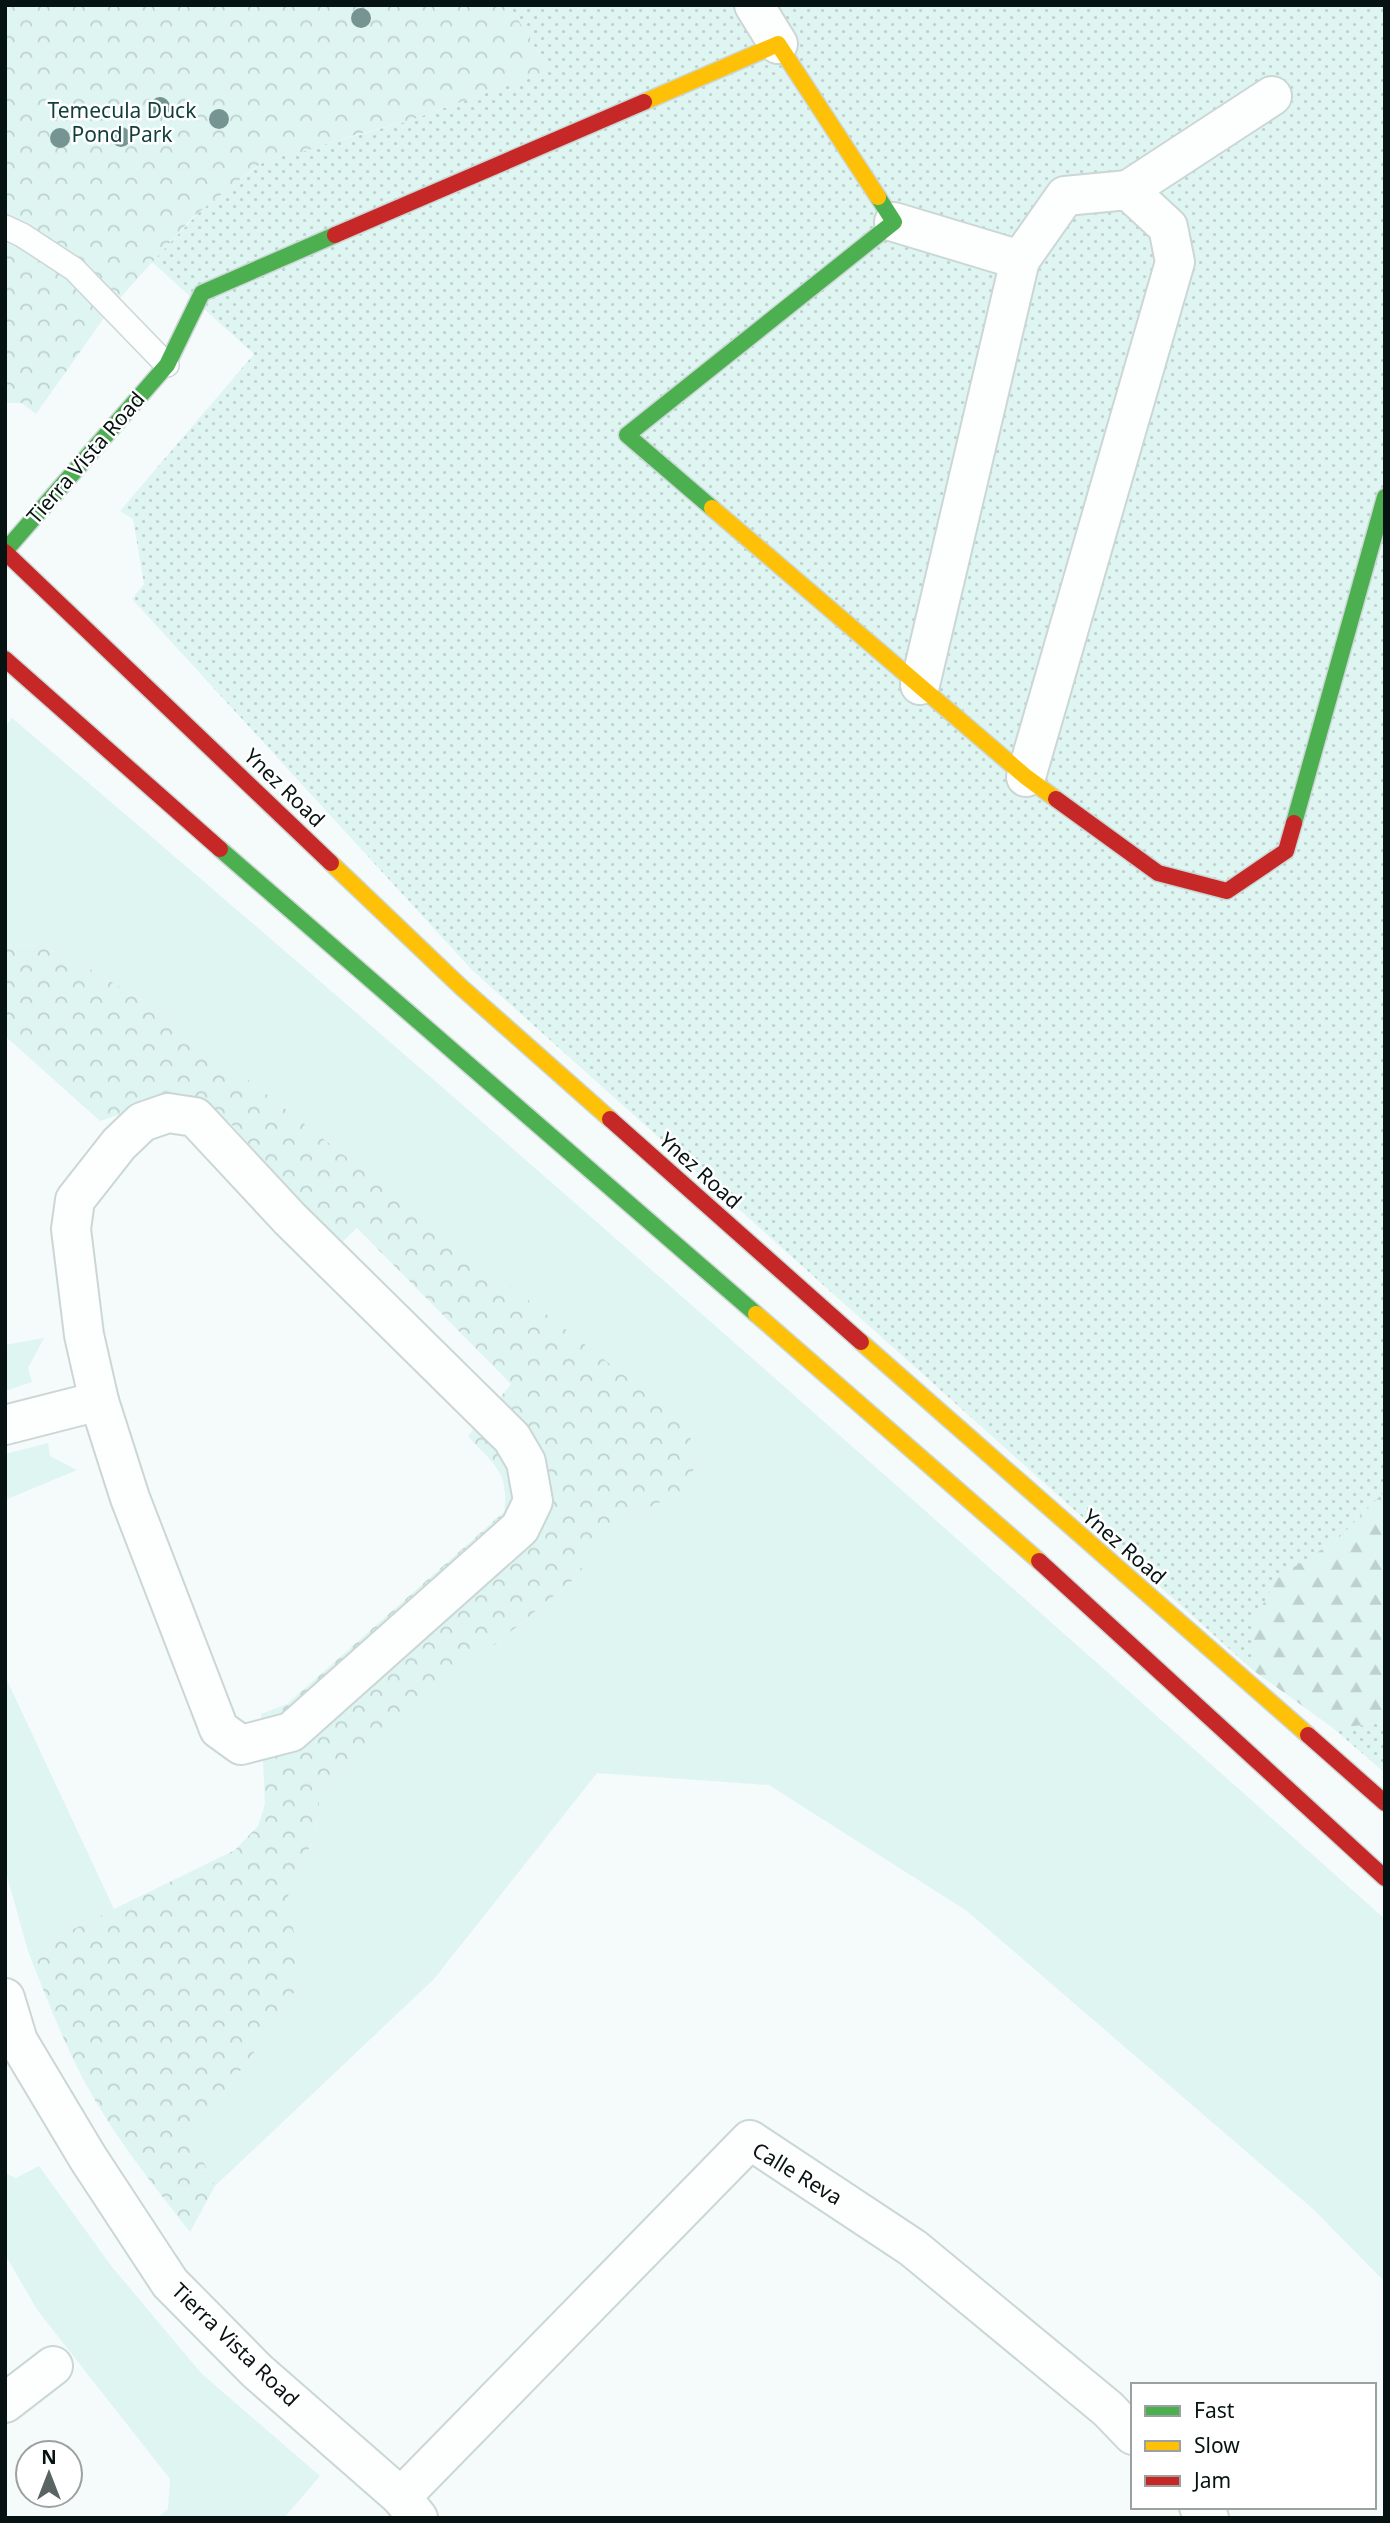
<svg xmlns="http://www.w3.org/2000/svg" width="1390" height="2523" font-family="'Noto Sans',sans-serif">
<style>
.grass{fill:url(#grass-dots)}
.forest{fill:url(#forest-firs)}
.park{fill:url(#park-crowns)}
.garden{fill:#dff5f2}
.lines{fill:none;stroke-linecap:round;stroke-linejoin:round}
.lane-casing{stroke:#cbd7d5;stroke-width:26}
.street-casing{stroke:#cbd7d5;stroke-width:42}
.fast-casing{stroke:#cbd7d5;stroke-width:19}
.slow-casing{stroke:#cbd7d5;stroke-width:19}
.jam-casing{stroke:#cbd7d5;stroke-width:19}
.lane{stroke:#fdfefe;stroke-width:23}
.street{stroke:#fdfefe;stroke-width:38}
.fast{stroke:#4caf50;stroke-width:16}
.slow{stroke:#ffc107;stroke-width:16}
.jam{stroke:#c62828;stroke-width:16}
.tree{fill:#769492}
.labels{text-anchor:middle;stroke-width:5;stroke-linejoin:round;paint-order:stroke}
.park-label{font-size:21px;fill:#0e3f3c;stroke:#fff}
.street-label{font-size:21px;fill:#071312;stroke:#fff}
</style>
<defs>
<pattern id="grass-dots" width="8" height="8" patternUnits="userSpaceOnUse" patternTransform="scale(1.75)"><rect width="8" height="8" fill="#dff5f2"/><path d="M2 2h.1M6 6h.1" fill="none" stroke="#bed1ce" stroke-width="1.8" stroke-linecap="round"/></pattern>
<pattern id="forest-firs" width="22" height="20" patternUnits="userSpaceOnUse" patternTransform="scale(1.75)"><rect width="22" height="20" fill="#dff5f2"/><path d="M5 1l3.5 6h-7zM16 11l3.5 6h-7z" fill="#bed1ce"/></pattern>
<pattern id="park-crowns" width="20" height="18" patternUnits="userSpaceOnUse" patternTransform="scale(1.75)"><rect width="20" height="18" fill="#dff5f2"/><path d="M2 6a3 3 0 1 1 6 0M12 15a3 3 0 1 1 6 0" fill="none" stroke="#bed1ce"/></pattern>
</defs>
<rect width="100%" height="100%" fill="#f4fbfa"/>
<g class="grass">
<polygon points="509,5 1385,5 1385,1491 1337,1540 1278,1577 1254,1671 472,970 132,599 144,584 133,519 120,511 254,354 152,262 207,204 265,161 408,121 549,70"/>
<polygon points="1385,1723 1385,1773 1333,1728"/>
</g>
<polygon class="forest" points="1385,1491 1385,1723 1333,1728 1254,1671 1254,1620 1278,1577 1337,1540"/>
<g class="park">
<polygon points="5,5 509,5 549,70 408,121 355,135 302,152 279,157 265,161 248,173 193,217 111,308 36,414 22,403 5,403"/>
<path d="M12,945L43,946L92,970L162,1012L687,1424L698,1462L682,1492L638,1513L604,1525L584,1571L321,1789L314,1840L295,1872L298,1944L302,1958L298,1986L273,2028L191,2135L215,2186L190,2232C154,2186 116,2139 88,2088C64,2044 46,1997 28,1951L235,1850L258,1826L265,1804L261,1714L287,1704L504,1512C510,1472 493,1464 468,1436L511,1384L357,1228L339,1245L232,1125L204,1100L177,1096L100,1121L5,1036V947Z"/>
</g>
<g class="garden">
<path d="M12,718C476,1111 931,1515 1385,1919V2282L1313,2209L967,1911L769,1785L597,1773L434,1979L215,2186L191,2135L273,2028L298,1986L301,1958L286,1903L295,1872L314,1840L321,1789L584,1571L572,1558L604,1525L638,1513L681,1492L698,1462L686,1424L162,1012L92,970L43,946L12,945L5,947V727Z"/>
<polygon points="44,1338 28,1368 32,1382 5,1391 5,1345"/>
<polygon points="48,1443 50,1456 77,1470 5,1500 5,1454"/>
<polygon points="5,1676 114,1909 28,1951 5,1869"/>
<polygon points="39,2166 112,2267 202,2374 320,2476 284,2518 157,2518 168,2509 170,2479 38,2311 7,2258 5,2173 16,2178"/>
</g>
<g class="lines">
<g class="lane-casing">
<polyline id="lane" points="5,227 22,235 74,269 167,365"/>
</g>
<g class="street-casing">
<g id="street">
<polyline points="754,5 778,44"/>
<polyline points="1128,190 1272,96"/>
<polyline points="894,222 1020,260 1065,196 1128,190 1168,227 1175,262 1026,777"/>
<polyline points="920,685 1020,260"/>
<polygon points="168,1113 195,1117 290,1219 512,1438 526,1462 533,1501 520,1528 291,1732 241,1745 219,1729 130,1498 99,1401 84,1335 71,1229 75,1200 119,1144 142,1122"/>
<polyline points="5,1425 99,1401"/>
<polyline points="5,1998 18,2041 88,2158 170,2283 257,2371 401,2497 418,2518"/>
<polyline points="5,2403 53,2366"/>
<polyline points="401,2497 750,2140 913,2248 1108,2409 1133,2435"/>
<polyline points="1199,2507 1209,2518"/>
</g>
</g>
<g class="fast-casing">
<g id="fast">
<polyline points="712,508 627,435 894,222 878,197"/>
<polyline points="5,551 167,365 202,293 335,235"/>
<polyline points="1294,823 1385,497"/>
<polyline points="220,849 756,1314"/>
</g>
</g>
<g class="slow-casing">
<g id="slow">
<polyline points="644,102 778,44 878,197"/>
<polyline points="712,508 1026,777 1056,799"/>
<polyline points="331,863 461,987 610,1119"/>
<polyline points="756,1314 1039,1561"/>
<polyline points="861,1342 1308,1735"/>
</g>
</g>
<g class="jam-casing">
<g id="jam">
<polyline points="335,235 644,102"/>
<polyline points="5,552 331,863"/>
<polyline points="5,659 220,849"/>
<polyline points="1056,799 1158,873 1227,891 1286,851 1294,823"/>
<polyline points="610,1119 861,1342"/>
<polyline points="1039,1561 1385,1878"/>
<polyline points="1308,1735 1385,1803"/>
</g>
</g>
<use href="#lane" class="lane"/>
<use href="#street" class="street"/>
<use href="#fast" class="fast"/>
<use href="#slow" class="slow"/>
<use href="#jam" class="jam"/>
</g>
<g class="tree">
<circle cx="361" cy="18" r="10"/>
<circle cx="160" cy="107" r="10"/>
<circle cx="219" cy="119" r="10"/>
<circle cx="121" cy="137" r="10"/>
<circle cx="60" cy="138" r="10"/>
</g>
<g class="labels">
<g class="park-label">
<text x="122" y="118">Temecula Duck<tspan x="122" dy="24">Pond Park</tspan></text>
</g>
<g class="street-label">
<text transform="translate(86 458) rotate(-49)" y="7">Tierra Vista Road</text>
<text transform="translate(284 788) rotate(44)" y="7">Ynez Road</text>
<text transform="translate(700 1171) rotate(42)" y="7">Ynez Road</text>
<text transform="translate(1124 1547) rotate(41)" y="7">Ynez Road</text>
<text transform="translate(797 2174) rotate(31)" y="7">Calle Reva</text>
<text transform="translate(235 2345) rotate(44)" y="7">Tierra Vista Road</text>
</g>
</g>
<rect width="1390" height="2523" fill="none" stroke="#071312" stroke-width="14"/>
<rect x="1131" y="2383" width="245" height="126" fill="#ffffff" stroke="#9ca1a0" stroke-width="2"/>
<rect x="1145" y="2406" width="35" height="10" fill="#4caf50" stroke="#9ca1a0" stroke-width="2"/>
<text x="1194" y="2418" font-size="21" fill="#071312">Fast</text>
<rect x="1145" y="2441" width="35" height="10" fill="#ffc107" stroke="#9ca1a0" stroke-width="2"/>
<text x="1194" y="2453" font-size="21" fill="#071312">Slow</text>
<rect x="1145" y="2476" width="35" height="10" fill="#c62828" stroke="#9ca1a0" stroke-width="2"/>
<text x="1194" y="2488" font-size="21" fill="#071312">Jam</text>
<g transform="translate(49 2474)"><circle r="33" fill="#ffffff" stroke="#9ca1a0" stroke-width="2"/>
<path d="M0-5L12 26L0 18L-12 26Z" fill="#5a6463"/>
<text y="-10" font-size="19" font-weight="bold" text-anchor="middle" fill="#071312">N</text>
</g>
</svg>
